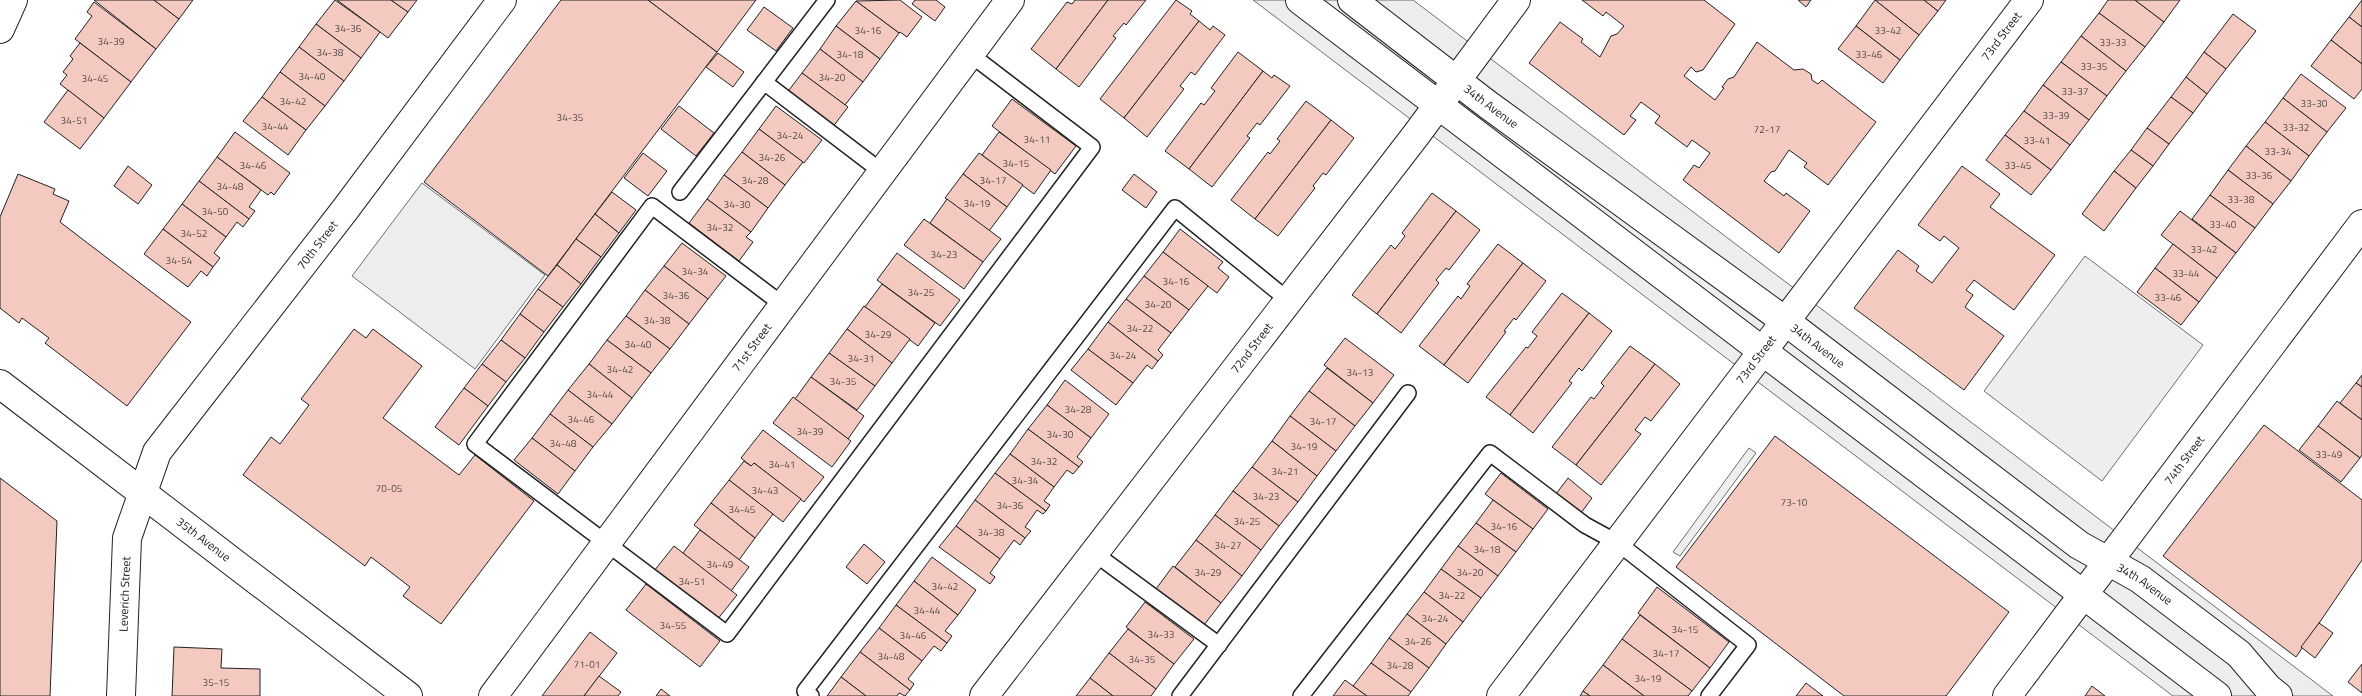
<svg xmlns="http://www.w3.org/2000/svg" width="2362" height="696" font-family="'Titillium Web',sans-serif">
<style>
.green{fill:#eee;stroke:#6f6f6f}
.parking{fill:#ededed;stroke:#6f6f6f}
.building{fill:#f3c9c0;stroke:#222}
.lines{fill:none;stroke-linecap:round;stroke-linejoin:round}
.lane-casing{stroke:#222;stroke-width:18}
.street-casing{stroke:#222;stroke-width:30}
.lane{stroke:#fff;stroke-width:15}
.street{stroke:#fff;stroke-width:28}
.labels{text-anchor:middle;stroke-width:4;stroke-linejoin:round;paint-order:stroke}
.number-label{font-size:10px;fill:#564c4a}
.street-label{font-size:12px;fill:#222;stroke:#fff}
</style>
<rect width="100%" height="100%" fill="#fff"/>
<g class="green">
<polygon points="2085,256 2203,345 2102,481 1984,391"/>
<polygon points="1749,448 1756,453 1680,556 1673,552"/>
</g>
<g class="parking">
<polygon points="1253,0 1413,0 2333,696 2173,696"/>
<polygon points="422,183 545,275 475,369 352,276"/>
</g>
<g class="building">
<polygon points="94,0 154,0 179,19 156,49"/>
<polygon points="154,0 193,0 179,19"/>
<polygon points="335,0 380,32 361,58 316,24"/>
<polygon points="337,0 391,0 408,12 388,38"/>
<polygon points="391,0 417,0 408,12"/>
<polygon points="561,0 648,0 717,52 548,276 424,182"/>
<polygon points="648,0 756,0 717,52"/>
<polygon points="900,0 922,17 907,37 900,32 899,33 856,1"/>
<polygon points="915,0 936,0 945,7 935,21 912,4"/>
<polygon points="1075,0 1108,0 1056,69 1031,49 1067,2 1072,4"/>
<polygon points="1108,0 1146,0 1126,25 1124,23 1113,36 1116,38 1079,87 1056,69"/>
<polygon points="1176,0 1192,11 1190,14 1199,21 1124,118 1100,99"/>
<polygon points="1582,0 1704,0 1735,24 1703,70 1696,72 1691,67 1684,76 1715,100 1724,88 1722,87 1728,79 1734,77 1757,42 1794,70 1803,69 1811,74 1812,80 1818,84 1822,80 1876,122 1828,185 1804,167 1807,163 1789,150 1775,171 1771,172 1764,181 1784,196 1786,193 1810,211 1779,253 1683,180 1694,165 1699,168 1710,153 1692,140 1687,147 1655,123 1660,116 1641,102 1630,116 1636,120 1624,135 1529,63 1560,22 1583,39 1581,42 1600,57 1611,36 1617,34 1624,26 1606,12 1603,16"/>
<polygon points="1798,0 1811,0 1806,7"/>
<polygon points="1875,0 1924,0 1938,11 1919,35"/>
<polygon points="1875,0 1919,35 1900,60 1856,26"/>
<polygon points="1924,0 1946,0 1938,11"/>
<polygon points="2108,0 2135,0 2164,22 2145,47 2099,13"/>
<polygon points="2135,0 2180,0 2164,22"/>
<polygon points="2362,0 2362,27 2349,17"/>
<polygon points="856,1 899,33 880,59 836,26"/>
<polygon points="94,2 156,49 131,82 75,39 92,16 87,12"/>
<polygon points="764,7 793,28 776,51 747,30"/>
<polygon points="2099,13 2145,47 2126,71 2081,36"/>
<polygon points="2233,14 2256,31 2226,69 2204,52"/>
<polygon points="2349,17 2362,27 2362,64 2331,40"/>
<polygon points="1199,21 1210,30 1213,26 1225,35 1195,75 1191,72 1180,86 1184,89 1147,137 1124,118"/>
<polygon points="316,24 361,58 344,81 299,47"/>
<polygon points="836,26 880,59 863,82 820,49"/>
<polygon points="1856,26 1900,60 1883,83 1838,49"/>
<polygon points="2081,36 2126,71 2107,96 2061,62"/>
<polygon points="2331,40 2362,64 2362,89 2354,99 2311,66"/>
<polygon points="80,43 131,82 104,118 60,84 67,75 63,72 73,59 70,56"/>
<polygon points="299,47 344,81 325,106 280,72"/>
<polygon points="820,49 863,82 845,105 802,73"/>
<polygon points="1238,52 1263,71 1189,169 1165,151 1201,103 1204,105 1215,91 1211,88"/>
<polygon points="2204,52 2226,69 2207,94 2186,77"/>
<polygon points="718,53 744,72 733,87 706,67"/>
<polygon points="2061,62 2107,96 2089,120 2043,85"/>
<polygon points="1263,71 1272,78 1274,75 1290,86 1260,125 1257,123 1247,136 1250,138 1212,187 1189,169"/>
<polygon points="280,72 325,106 306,130 262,97"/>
<polygon points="802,73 848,107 832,128 786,94"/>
<polygon points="2301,74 2346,108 2327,132 2283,98"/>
<polygon points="2186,77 2207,94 2193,113 2171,97"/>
<polygon points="2043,85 2089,120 2070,145 2024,111"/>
<polygon points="68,90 104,118 80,149 44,122"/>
<polygon points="262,97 306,130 288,155 243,121"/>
<polygon points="2171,97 2193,113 2169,144 2147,128"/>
<polygon points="2283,98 2327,132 2309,156 2265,122"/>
<polygon points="1012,99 1076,146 1055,174 992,126"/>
<polygon points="1306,101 1331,120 1255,219 1231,200 1268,152 1270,154 1280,141 1277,139"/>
<polygon points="679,106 714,133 696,156 661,129"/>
<polygon points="776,106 822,140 804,163 759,129"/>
<polygon points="2024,111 2070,145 2051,170 2005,135"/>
<polygon points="1331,120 1354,138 1326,175 1323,173 1313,186 1315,188 1278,236 1255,219"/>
<polygon points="2265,122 2309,156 2291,181 2246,146"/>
<polygon points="2147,128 2169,144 2153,166 2131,150"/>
<polygon points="759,129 803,162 785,185 742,152"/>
<polygon points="235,132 290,173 274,195 271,192 268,195 217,157"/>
<polygon points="999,132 1051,170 1034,194 982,155"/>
<polygon points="2005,135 2051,170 2031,195 1986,160"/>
<polygon points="2246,146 2291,181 2273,204 2228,170"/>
<polygon points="2131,150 2153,166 2136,188 2114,171"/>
<polygon points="742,152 785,185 768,208 724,175"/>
<polygon points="643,153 667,171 648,196 624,178"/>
<polygon points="979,153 1023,185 1007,207 963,174"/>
<polygon points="217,157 261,190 249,207 255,211 249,219 199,181"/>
<polygon points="128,166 152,185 138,204 114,186"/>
<polygon points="1962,166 2000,194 1990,207 2055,255 2014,310 1974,280 1966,290 1973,295 1965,307 2004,336 1964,390 1854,308 1898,250 1919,266 1916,271 1932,283 1959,248 1944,236 1940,241 1918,225"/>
<polygon points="2228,170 2273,204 2255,228 2210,195"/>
<polygon points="2114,171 2136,188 2104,231 2082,214"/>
<polygon points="18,174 55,189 53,194 69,201 60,222 191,322 127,406 45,343 49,338 22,318 19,323 0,308 0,217"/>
<polygon points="963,174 1007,207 989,231 945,198"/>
<polygon points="1134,174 1157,192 1146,208 1122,190"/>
<polygon points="724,175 768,208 751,232 707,199"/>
<polygon points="199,181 249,219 243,227 237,222 226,237 182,204"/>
<polygon points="612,192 636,210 619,233 595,214"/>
<polygon points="1432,193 1456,211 1377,314 1352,295 1391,245 1395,249 1405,236 1402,233"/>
<polygon points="2210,195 2255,228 2236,253 2192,219"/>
<polygon points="707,199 751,232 746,237 753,242 739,261 689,223"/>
<polygon points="947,199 1001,239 983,262 930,223"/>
<polygon points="182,204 226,237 214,253 220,258 213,267 163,229"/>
<polygon points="1456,211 1480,230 1449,270 1446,268 1436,280 1439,283 1401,333 1377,314"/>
<polygon points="2180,211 2236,253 2217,278 2161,235"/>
<polygon points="595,214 619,233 601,257 576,239"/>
<polygon points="924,219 983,262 964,289 904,245"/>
<polygon points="163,229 213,267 207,276 201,271 188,287 144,254"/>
<polygon points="1180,229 1223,262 1218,268 1229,277 1217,293 1163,252"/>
<polygon points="576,239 601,257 581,284 557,265"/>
<polygon points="682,243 726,276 708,299 664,266"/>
<polygon points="1498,244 1523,263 1444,365 1419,346 1458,296 1461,299 1470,286 1467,284"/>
<polygon points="2173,244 2217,278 2199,302 2155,268"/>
<polygon points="1163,252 1208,286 1189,310 1144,276"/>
<polygon points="897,253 960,300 940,326 877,280"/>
<polygon points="1523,263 1546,281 1516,320 1514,318 1504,331 1506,332 1468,383 1444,365"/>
<polygon points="557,265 581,284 563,307 538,289"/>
<polygon points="664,266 708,299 689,324 645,290"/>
<polygon points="2155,268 2199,302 2181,325 2137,292"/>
<polygon points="1144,276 1189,310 1171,333 1126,299"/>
<polygon points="882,284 935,323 918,346 865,307"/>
<polygon points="538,289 563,307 544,332 520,314"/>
<polygon points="645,290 689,324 670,349 626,316"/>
<polygon points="1562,293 1589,313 1510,415 1486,397 1526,347 1528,348 1537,336 1532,332"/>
<polygon points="1126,299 1171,333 1158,350 1163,355 1158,361 1108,322"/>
<polygon points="864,306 910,339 892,363 847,329"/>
<polygon points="1589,313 1612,331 1582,371 1579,368 1569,381 1572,383 1533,433 1510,415"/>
<polygon points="520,314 544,332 525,358 501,340"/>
<polygon points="626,316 670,349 651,373 607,340"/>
<polygon points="1108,322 1158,361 1152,369 1147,365 1133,383 1088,349"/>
<polygon points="354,329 366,338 373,329 422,366 383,418 459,475 475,455 534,501 441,624 403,596 410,587 371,557 365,566 243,475 271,437 280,444 309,405 301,399"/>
<polygon points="847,329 892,363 875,386 829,353"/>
<polygon points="1345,338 1394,375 1373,403 1324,365"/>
<polygon points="501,340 525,358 506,382 482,364"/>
<polygon points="607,340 651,373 632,398 589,364"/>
<polygon points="1630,346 1655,364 1576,465 1552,447 1591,397 1594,399 1604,386 1601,383"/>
<polygon points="1088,349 1133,383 1116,405 1071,370"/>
<polygon points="829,353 875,386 857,410 811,377"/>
<polygon points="482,364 506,382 488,406 464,388"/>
<polygon points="589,364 632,398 612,424 568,390"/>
<polygon points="1655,364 1680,384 1651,421 1645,417 1635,430 1641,434 1601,485 1576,465"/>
<polygon points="1327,368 1373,403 1355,426 1309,391"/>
<polygon points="2362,375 2362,387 2356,383"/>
<polygon points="811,377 864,416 848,439 795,399"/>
<polygon points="1065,380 1109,414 1091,438 1047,405"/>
<polygon points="2356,383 2362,387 2362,420 2340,403"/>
<polygon points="464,388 488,406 459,445 435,427"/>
<polygon points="568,390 612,424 593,447 550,414"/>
<polygon points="1309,391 1355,426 1336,451 1290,416"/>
<polygon points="793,397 851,441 832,467 773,423"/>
<polygon points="2337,401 2362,420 2362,455 2360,458 2318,426"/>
<polygon points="1047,405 1091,438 1077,457 1083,462 1079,467 1028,429"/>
<polygon points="550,414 593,447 575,471 532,438"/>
<polygon points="1290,416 1336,451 1317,476 1272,441"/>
<polygon points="2264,425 2362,500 2362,560 2296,657 2163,556"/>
<polygon points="2318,426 2360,458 2341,482 2299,450"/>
<polygon points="1028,429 1079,467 1073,474 1067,470 1054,487 1010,454"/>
<polygon points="763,430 824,477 804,502 754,463 751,466 741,458"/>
<polygon points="1775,436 2009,612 1946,696 1844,696 1676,567"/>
<polygon points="532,438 575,471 558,494 514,460"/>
<polygon points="1272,441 1317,476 1298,502 1252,467"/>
<polygon points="1010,454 1054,487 1044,501 1050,505 1046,511 995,473"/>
<polygon points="744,461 751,466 754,463 801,499 783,522 729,480"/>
<polygon points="1252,467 1298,502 1279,526 1233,491"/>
<polygon points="995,473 1046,511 1043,514 1037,510 1025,527 1031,531 1025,538 975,500"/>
<polygon points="1501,473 1548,509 1533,529 1485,494"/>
<polygon points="0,478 57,521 50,696 0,696"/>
<polygon points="1568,478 1592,498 1581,513 1556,494"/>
<polygon points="729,480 773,514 755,538 711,503"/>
<polygon points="1233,491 1279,526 1261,550 1215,515"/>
<polygon points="975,500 1025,538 1020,545 1014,540 1000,559 956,526"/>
<polygon points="1493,500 1533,529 1516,552 1476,523"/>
<polygon points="711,503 755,538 739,560 694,525"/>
<polygon points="1215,515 1261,550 1242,576 1196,540"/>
<polygon points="1476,523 1516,552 1498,576 1458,546"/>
<polygon points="956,526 1000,559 990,573 995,577 990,584 939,547"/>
<polygon points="700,530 749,567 731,591 683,553"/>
<polygon points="1196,540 1242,576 1221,603 1175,567"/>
<polygon points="864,544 885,562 867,584 846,567"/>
<polygon points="674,546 737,595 717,620 654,571"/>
<polygon points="1458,546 1498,576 1481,598 1441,569"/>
<polygon points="932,557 976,590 958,615 914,581"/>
<polygon points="1173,566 1221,603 1204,625 1156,589"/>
<polygon points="1441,569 1481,598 1463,622 1424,592"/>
<polygon points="914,581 958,615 945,631 952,636 947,643 896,605"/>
<polygon points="646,584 720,641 700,667 626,610"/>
<polygon points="1657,587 1729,642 1710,668 1638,613"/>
<polygon points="1424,592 1463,622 1446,644 1407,614"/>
<polygon points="1145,602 1194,639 1174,664 1126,627"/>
<polygon points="896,605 947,643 941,651 934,646 922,661 879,628"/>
<polygon points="1407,614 1446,644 1429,668 1389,638"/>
<polygon points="1640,615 1710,668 1692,691 1622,639"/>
<polygon points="2319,623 2333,633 2315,658 2301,647"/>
<polygon points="879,628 922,661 908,679 914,684 910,690 860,652"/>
<polygon points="1128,629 1174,664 1156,689 1109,653"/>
<polygon points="590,632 617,653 584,696 542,696"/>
<polygon points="1389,638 1429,668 1411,692 1371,663"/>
<polygon points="1622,639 1692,691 1688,696 1644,696 1603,665"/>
<polygon points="174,647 222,649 221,668 260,669 260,696 172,696"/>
<polygon points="860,652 910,690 905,696 899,693 897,696 866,696 841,677"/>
<polygon points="1109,653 1156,689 1151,696 1113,696 1090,678"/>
<polygon points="1371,663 1411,692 1408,696 1367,696 1353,686"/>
<polygon points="2362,664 2362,693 2348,682"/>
<polygon points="1603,665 1644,696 1590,696 1583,691"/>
<polygon points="599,676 621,692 618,696 584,696"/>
<polygon points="841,677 866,696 827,696"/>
<polygon points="1090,678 1113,696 1076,696"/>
<polygon points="1345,680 1353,686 1367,696 1333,696"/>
<polygon points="1806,683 1823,696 1796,696"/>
<polygon points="2092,686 2105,696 2085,696"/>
<polygon points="661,689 670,696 656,696"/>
<polygon points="1583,691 1590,696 1580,696"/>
</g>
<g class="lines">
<g class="lane-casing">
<g id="lane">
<polyline points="764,82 882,172"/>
<polyline points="680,192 827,0"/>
<polyline points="783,305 652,206 475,444 727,634 1092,147 970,54"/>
<polyline points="1094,553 1219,645"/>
<polyline points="811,696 805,691 1175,208 1288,300"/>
<polyline points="1180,696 1408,393"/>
<polyline points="1301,696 1490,453 1585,525 1618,543 1748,645 1709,696"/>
</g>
</g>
<g class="street-casing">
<g id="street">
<polyline points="1300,0 2217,696"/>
<path id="s1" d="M1352,0L1487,104L1785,321L2079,545L2140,579L2239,654L2268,688L2278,696"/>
<polyline points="0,29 13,0"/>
<path id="s2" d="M0,384L408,696"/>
<path id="s3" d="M121,696L127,538L157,452L344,211L502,0"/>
<path id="s4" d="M493,696L1010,0"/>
<path id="s5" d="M984,696L1416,135L1516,0"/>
<path id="s6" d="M1501,696L2029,0"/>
<path id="s7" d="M2007,696L2362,224"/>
</g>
</g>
<use href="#lane" class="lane"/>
<use href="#street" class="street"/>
</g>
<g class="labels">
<g class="number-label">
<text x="348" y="32">34-36</text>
<text x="868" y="34">34-16</text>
<text x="1888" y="34">33-42</text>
<text x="111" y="45">34-39</text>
<text x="2113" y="46">33-33</text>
<text x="330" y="56">34-38</text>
<text x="850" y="58">34-18</text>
<text x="1869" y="58">33-46</text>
<text x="2094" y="70">33-35</text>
<text x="312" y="80">34-40</text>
<text x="832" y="81">34-20</text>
<text x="95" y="82">34-45</text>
<text x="2075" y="95">33-37</text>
<text x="293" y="105">34-42</text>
<text x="2314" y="107">33-30</text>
<text x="2056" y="119">33-39</text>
<text x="570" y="121">34-35</text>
<text x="74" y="124">34-51</text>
<text x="275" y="130">34-44</text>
<text x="2296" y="131">33-32</text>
<text x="1767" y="133">72-17</text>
<text x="790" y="139">34-24</text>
<text x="1037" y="143">34-11</text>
<text x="2037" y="144">33-41</text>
<text x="2278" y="155">33-34</text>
<text x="772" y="161">34-26</text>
<text x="1016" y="167">34-15</text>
<text x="253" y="169">34-46</text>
<text x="2018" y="169">33-45</text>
<text x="2259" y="179">33-36</text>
<text x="755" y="184">34-28</text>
<text x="993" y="184">34-17</text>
<text x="230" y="190">34-48</text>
<text x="2241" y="203">33-38</text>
<text x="977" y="207">34-19</text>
<text x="737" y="208">34-30</text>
<text x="215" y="215">34-50</text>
<text x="2223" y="228">33-40</text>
<text x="720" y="231">34-32</text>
<text x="194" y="237">34-52</text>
<text x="2204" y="253">33-42</text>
<text x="944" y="258">34-23</text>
<text x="179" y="264">34-54</text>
<text x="695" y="275">34-34</text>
<text x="2186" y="277">33-44</text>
<text x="1176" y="285">34-16</text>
<text x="921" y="296">34-25</text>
<text x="676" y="299">34-36</text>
<text x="2168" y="301">33-46</text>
<text x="1158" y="308">34-20</text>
<text x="657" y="324">34-38</text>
<text x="1140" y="332">34-22</text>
<text x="878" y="338">34-29</text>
<text x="638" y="348">34-40</text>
<text x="1123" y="359">34-24</text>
<text x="861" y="362">34-31</text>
<text x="620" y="373">34-42</text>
<text x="1360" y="376">34-13</text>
<text x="843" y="385">34-35</text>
<text x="600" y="398">34-44</text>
<text x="1078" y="413">34-28</text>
<text x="581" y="423">34-46</text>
<text x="1323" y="425">34-17</text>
<text x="810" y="435">34-39</text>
<text x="1060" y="438">34-30</text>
<text x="563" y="447">34-48</text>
<text x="1304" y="450">34-19</text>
<text x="2329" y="458">33-49</text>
<text x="1044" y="465">34-32</text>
<text x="782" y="468">34-41</text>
<text x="1285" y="475">34-21</text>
<text x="1025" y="484">34-34</text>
<text x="389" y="492">70-05</text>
<text x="765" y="494">34-43</text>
<text x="1266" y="500">34-23</text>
<text x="1794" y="506">73-10</text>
<text x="1010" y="509">34-36</text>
<text x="742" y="513">34-45</text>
<text x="1247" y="525">34-25</text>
<text x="1504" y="530">34-16</text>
<text x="991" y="536">34-38</text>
<text x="1228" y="549">34-27</text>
<text x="1487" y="553">34-18</text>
<text x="720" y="568">34-49</text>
<text x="1208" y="576">34-29</text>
<text x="1470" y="576">34-20</text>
<text x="692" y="585">34-51</text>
<text x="945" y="590">34-42</text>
<text x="1452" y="599">34-22</text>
<text x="927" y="614">34-44</text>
<text x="1435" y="622">34-24</text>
<text x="673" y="629">34-55</text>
<text x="1685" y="633">34-15</text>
<text x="1161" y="638">34-33</text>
<text x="913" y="639">34-46</text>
<text x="1418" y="645">34-26</text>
<text x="1666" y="657">34-17</text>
<text x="891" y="660">34-48</text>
<text x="1142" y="663">34-35</text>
<text x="587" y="668">71-01</text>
<text x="1400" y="669">34-28</text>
<text x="1648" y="682">34-19</text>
<text x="216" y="686">35-15</text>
</g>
<g class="street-label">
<text dy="4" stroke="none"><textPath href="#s6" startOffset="828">73rd Street</textPath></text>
<text dy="4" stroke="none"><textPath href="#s1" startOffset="175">34th Avenue</textPath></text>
<text dy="4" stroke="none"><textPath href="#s3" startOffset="511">70th Street</textPath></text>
<text dy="4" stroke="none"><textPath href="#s1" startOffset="580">34th Avenue</textPath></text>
<text dy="4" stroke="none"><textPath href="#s4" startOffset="434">71st Street</textPath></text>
<text dy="4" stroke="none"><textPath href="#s5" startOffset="439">72nd Street</textPath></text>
<text dy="4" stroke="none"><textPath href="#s6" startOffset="422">73rd Street</textPath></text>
<text dy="4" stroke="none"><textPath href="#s7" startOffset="295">74th Street</textPath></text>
<text dy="4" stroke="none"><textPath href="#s2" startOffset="256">35th Avenue</textPath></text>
<text dy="4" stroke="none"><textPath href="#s1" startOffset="985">34th Avenue</textPath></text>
<text dy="4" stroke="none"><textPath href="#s3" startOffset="102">Leverich Street</textPath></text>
</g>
</g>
</svg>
